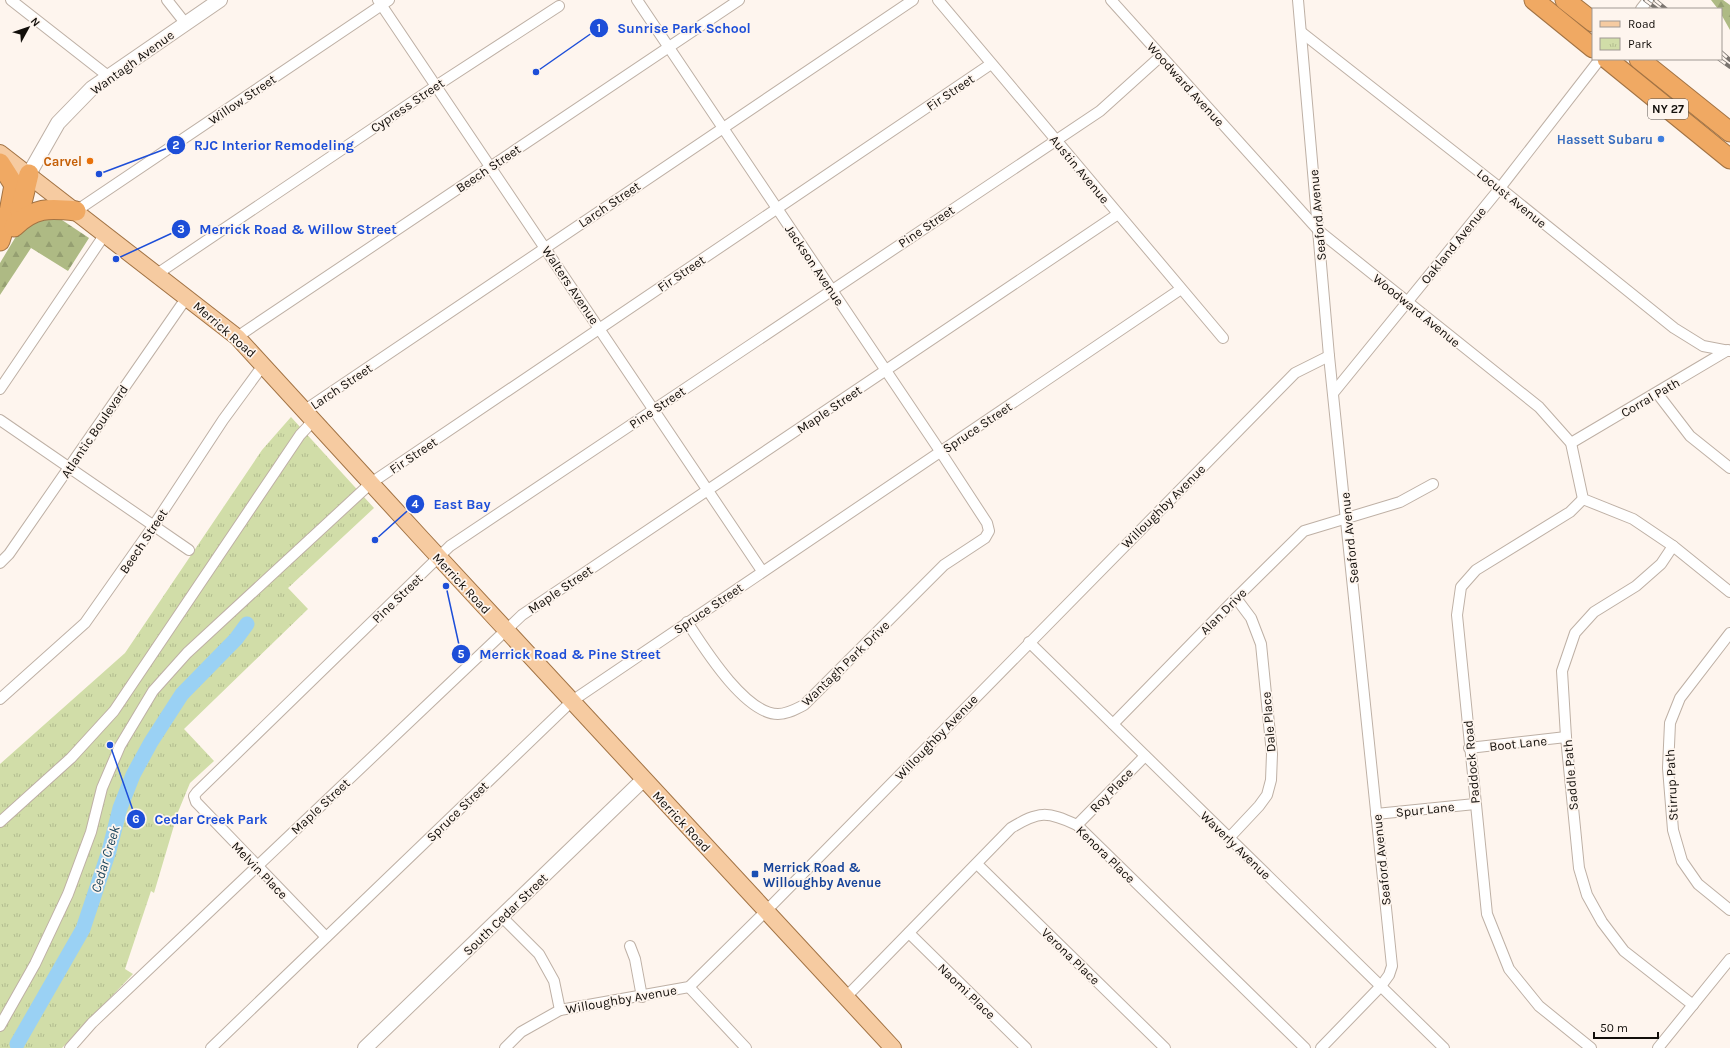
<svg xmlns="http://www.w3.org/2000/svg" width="1730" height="1048" font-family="Karla,sans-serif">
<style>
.forest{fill:url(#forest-firs)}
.park{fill:url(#park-tufts)}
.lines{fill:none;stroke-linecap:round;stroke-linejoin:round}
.river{stroke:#9ad1f4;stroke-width:15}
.street-casing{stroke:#beb0a5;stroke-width:12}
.secondary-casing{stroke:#beb0a5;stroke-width:16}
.primary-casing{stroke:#a27344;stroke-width:18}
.highway-casing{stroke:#a27344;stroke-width:21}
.street{stroke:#fff;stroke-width:10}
.secondary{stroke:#fff;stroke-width:14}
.primary{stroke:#f6cba1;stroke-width:16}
.highway{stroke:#f0a963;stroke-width:19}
.rail-casing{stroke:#7a746f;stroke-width:4}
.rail{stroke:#fef5ee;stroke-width:2.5;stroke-dasharray:8;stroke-linecap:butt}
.shop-dot{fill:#3f7fe0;stroke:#fef5ee;stroke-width:1.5}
.food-dot{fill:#e8710a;stroke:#fef5ee;stroke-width:1.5}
.transit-dot{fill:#1a4fb4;stroke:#fef5ee;stroke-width:1.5}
.labels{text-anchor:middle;stroke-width:3.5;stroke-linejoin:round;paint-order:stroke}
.shield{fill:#fef5ee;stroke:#59534e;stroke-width:1}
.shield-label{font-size:12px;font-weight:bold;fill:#120e0a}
.street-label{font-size:13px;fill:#120e0a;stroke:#fef5ee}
.shop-label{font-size:13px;font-weight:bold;fill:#366cbe;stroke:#fef5ee;text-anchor:end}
.food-label{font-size:13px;font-weight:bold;fill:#c56008;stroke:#fef5ee;text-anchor:end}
.transit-label{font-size:13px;font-weight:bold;fill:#164399;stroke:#fef5ee;text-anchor:start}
.water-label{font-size:14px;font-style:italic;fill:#18435b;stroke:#fef5ee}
.leader{fill:none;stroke:#1d4ed8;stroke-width:1.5}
.callout-dot{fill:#1d4ed8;stroke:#fef5ee;stroke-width:1.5}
.mark-label{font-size:12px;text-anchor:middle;font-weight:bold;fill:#fff}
.callout-label{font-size:14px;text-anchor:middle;font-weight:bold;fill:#1d4ed8;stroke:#fef5ee;stroke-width:3.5;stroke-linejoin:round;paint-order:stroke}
</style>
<defs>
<pattern id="forest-firs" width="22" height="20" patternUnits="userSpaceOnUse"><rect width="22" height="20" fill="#aeba84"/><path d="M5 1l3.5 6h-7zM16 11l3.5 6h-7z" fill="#959f71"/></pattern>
<pattern id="park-tufts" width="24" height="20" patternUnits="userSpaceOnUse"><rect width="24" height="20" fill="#d1dda8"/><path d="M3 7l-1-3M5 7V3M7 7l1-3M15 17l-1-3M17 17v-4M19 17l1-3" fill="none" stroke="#b2bc8f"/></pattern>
</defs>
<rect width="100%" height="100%" fill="#fef5ee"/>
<g class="forest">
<polygon points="1711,0 1723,0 1730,5 1730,30 1721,14 1721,9 1718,9"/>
<polygon points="56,216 89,238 68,271 31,248 0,295 0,263 24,223"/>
</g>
<polygon class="park" points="291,417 374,508 288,588 308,609 184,729 214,761 190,783 178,812 154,893 151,891 125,969 133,974 62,1048 0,1048 0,764 125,653 262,450"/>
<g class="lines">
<polyline class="river" points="17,1044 83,929 109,851 120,808 133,775 151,742 182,694 236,639 247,624"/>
<g class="street-casing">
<g id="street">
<polyline points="11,0 108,76"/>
<polyline points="167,0 186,24"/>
<polyline points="378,0 762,571"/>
<path d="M637,0L940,451L987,523L989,531L985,538L944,565L804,705C796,709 788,714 778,714C745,714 704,648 687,622"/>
<polyline points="938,0 1223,338"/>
<polyline points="1111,0 1319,231 1539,407 1571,443 1583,499 1633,519 1673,546 1730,592"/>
<polyline points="1298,0 1329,356 1392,966 1389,975 1381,986 1321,1048"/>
<polyline points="1641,9 1648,0"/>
<polyline points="1301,32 1500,188 1674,328 1703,346 1730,351"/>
<polyline points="76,211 389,0"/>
<polyline points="157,274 436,86 559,6"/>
<polyline points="237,337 739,0"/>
<polyline points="0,389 105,234"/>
<polyline points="1334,392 1500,188 1600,59"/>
<polyline points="1657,393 1690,436 1730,468"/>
<polyline points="305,410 913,0"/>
<polyline points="0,420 189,550"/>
<polyline points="1571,443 1728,350"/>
<polyline points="1583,499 1570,512 1476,570 1461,587 1457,615 1487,914 1509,969 1539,1006 1591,1048"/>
<polyline points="1673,546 1661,564 1636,586 1594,612 1575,633 1562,671 1566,737 1579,868 1587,895 1602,922 1624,951 1693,1005"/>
<polyline points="0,563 9,554 187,297"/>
<polyline points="1730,633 1680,698 1670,723 1668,768 1673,830 1682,861 1698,884 1730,910"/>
<polyline points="1029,642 1444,1048"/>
<polyline points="0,699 85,623 154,525 223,420 264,364"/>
<polyline points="1113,724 1236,598 1304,531 1400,502 1433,484"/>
<polyline points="1469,748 1566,737"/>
<polyline points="1376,814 1475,804"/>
<polyline points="0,822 71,758 114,711 300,435 314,420"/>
<polyline points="1077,825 1145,756"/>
<polyline points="1229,838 1259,806 1267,795 1271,780 1272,754 1261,644 1251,618 1236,598"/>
<polyline points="977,864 1165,1048"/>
<polyline points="502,917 539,954 554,981 560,1010"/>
<polyline points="909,933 1026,1048"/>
<polyline points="326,937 196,802 194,796 197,792 450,546 1100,111 1161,56"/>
<polyline points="630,946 635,959 642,997"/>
<polyline points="689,987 746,1048"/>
<path d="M846,997L1011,828C1039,811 1047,811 1077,825L1305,1048"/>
<polyline points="0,1026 35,964 68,894 91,832 102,788 120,746 153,691 187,653 371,483 991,64"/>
<polyline points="70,1048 92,1023 522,615 1118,214"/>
<polyline points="211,1048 572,701 1181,289"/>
<polyline points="505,1048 521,1032 560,1010 689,987 766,911 1295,373 1329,356"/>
<polyline points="1658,1048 1730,959"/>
</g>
</g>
<g class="secondary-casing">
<g id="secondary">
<polyline points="29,174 58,123 92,88 220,0"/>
<polyline points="365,1048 644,779"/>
</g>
</g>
<g class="primary-casing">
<polyline id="primary" points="0,153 237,337 422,539 893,1048"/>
</g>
<g class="highway-casing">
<g id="highway">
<polyline points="1534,0 1593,48"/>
<polyline points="1565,0 1593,22"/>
<polyline points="1607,59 1730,159"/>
<polyline points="1639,59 1730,132"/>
<polyline points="0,163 14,185 9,212 0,241"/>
<polyline points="20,211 29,174"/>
<path d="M14,227C34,207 49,208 76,211"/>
</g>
</g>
<use href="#street" class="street"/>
<use href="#secondary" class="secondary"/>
<use href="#primary" class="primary"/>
<use href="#highway" class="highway"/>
<g class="rail-casing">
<g id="rail">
<polyline points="1645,0 1657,9"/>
<polyline points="1655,0 1666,9"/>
<polyline points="1721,52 1730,60"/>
<polyline points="1719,59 1730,67"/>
</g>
</g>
<use href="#rail" class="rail"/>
</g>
<circle class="shop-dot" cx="1661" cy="139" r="4"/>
<circle class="food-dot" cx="90" cy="161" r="4"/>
<rect class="transit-dot" x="751" y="870" width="8" height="8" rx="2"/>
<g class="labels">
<rect class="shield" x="1648" y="99" width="40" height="20" rx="3"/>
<g class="shield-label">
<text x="1668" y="113">NY 27</text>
</g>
<g class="street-label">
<text transform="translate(132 62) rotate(-36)" y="5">Wantagh Avenue</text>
<text transform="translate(1186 84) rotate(48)" y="5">Woodward Avenue</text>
<text transform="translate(950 92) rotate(-34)" y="5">Fir Street</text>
<text transform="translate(242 99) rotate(-34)" y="5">Willow Street</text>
<text transform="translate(407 105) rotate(-34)" y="5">Cypress Street</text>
<text transform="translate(488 168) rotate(-34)" y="5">Beech Street</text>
<text transform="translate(1080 169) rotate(50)" y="5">Austin Avenue</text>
<text transform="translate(1512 198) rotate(39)" y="5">Locust Avenue</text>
<text transform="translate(609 204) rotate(-34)" y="5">Larch Street</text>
<text transform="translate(1317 215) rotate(-95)" y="5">Seaford Avenue</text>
<text transform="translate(926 226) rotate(-34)" y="5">Pine Street</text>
<text transform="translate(1453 245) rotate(-51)" y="5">Oakland Avenue</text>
<text transform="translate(815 265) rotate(56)" y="5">Jackson Avenue</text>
<text transform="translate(681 273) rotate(-34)" y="5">Fir Street</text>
<text transform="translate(571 285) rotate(56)" y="5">Walters Avenue</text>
<text transform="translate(1417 310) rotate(39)" y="5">Woodward Avenue</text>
<text transform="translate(225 329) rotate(41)" y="5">Merrick Road</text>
<text transform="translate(341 386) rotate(-34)" y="5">Larch Street</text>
<text transform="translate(1650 397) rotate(-30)" y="5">Corral Path</text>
<text transform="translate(657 407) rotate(-34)" y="5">Pine Street</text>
<text transform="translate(829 409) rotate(-34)" y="5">Maple Street</text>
<text transform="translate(977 427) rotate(-34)" y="5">Spruce Street</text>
<text transform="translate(94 431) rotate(-56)" y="5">Atlantic Boulevard</text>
<text transform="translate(413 455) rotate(-34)" y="5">Fir Street</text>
<text transform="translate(1163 506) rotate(-45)" y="5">Willoughby Avenue</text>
<text transform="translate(1349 538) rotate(-96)" y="5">Seaford Avenue</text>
<text transform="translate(143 541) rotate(-56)" y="5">Beech Street</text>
<text transform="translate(462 583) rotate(47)" y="5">Merrick Road</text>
<text transform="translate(560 589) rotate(-34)" y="5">Maple Street</text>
<text transform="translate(397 598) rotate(-44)" y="5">Pine Street</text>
<text transform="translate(708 608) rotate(-34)" y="5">Spruce Street</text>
<text transform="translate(1223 611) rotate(-45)" y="5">Alan Drive</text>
<text transform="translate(845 663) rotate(-44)" y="5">Wantagh Park Drive</text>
<text transform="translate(1268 722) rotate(-95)" y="5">Dale Place</text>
<text transform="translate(936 737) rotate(-46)" y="5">Willoughby Avenue</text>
<text transform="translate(1518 743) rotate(-6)" y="5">Boot Lane</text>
<text transform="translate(1471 762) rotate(-95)" y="5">Paddock Road</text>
<text transform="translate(1570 775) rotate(-95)" y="5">Saddle Path</text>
<text transform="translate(1671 785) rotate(-93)" y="5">Stirrup Path</text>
<text transform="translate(1111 790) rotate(-46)" y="5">Roy Place</text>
<text transform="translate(320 806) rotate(-43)" y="5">Maple Street</text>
<text transform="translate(1425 809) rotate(-6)" y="5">Spur Lane</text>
<text transform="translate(457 811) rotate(-44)" y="5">Spruce Street</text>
<text transform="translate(682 821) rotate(47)" y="5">Merrick Road</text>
<text transform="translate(1236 845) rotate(44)" y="5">Waverly Avenue</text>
<text transform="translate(1106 854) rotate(44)" y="5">Kenora Place</text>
<text transform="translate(1381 860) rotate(-96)" y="5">Seaford Avenue</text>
<text transform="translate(260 870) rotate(46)" y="5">Melvin Place</text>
<text transform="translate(505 914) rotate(-44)" y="5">South Cedar Street</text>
<text transform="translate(1071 956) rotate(44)" y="5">Verona Place</text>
<text transform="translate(967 991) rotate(44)" y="5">Naomi Place</text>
<text transform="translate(621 999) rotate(-10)" y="5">Willoughby Avenue</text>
</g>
<g class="shop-label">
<text x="1653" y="144">Hassett Subaru</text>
</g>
<g class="food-label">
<text x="82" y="166">Carvel</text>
</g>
<g class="transit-label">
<text x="763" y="872">Merrick Road &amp;<tspan x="763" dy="15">Willoughby Avenue</tspan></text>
</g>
<g class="water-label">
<text transform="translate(105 859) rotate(-73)" y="5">Cedar Creek</text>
</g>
</g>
<path class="leader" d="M536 72L599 28M99 174L176 145M116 259L181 229M375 540L415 504M446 586L461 654M110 745L136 819"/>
<g class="callout-dot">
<circle cx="536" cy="72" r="4"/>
<circle cx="99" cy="174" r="4"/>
<circle cx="116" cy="259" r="4"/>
<circle cx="375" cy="540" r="4"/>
<circle cx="446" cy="586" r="4"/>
<circle cx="110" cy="745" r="4"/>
<circle cx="599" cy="28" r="10"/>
<circle cx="176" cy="145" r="10"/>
<circle cx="181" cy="229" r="10"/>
<circle cx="415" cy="504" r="10"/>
<circle cx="461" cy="654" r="10"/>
<circle cx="136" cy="819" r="10"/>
</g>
<g class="mark-label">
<text x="599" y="32">1</text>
<text x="176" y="149">2</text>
<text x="181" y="233">3</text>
<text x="415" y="508">4</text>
<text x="461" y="658">5</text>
<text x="136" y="823">6</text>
</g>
<g class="callout-label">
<text x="684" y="33">Sunrise Park School</text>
<text x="274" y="150">RJC Interior Remodeling</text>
<text x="298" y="234">Merrick Road &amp; Willow Street</text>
<text x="462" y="509">East Bay</text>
<text x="570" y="659">Merrick Road &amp; Pine Street</text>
<text x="211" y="824">Cedar Creek Park</text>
</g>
<rect x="1592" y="8" width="130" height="52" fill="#fef5ee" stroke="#a09993"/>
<rect x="1600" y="21" width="20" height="6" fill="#f6cba1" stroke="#a09993"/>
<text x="1628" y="28" font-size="12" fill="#120e0a">Road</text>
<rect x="1600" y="38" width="20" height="12" fill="url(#park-tufts)" stroke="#a09993"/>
<text x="1628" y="48" font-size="12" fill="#120e0a">Park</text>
<g transform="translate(28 28) rotate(50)" stroke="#fef5ee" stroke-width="3" paint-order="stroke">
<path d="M0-3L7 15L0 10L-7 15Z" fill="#120e0a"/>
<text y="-6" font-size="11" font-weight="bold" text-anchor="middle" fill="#120e0a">N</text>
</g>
<path d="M1594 1032v6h64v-6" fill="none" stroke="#120e0a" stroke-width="2"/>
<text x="1600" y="1032" font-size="12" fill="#120e0a" stroke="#fef5ee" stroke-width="3" paint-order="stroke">50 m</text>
</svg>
